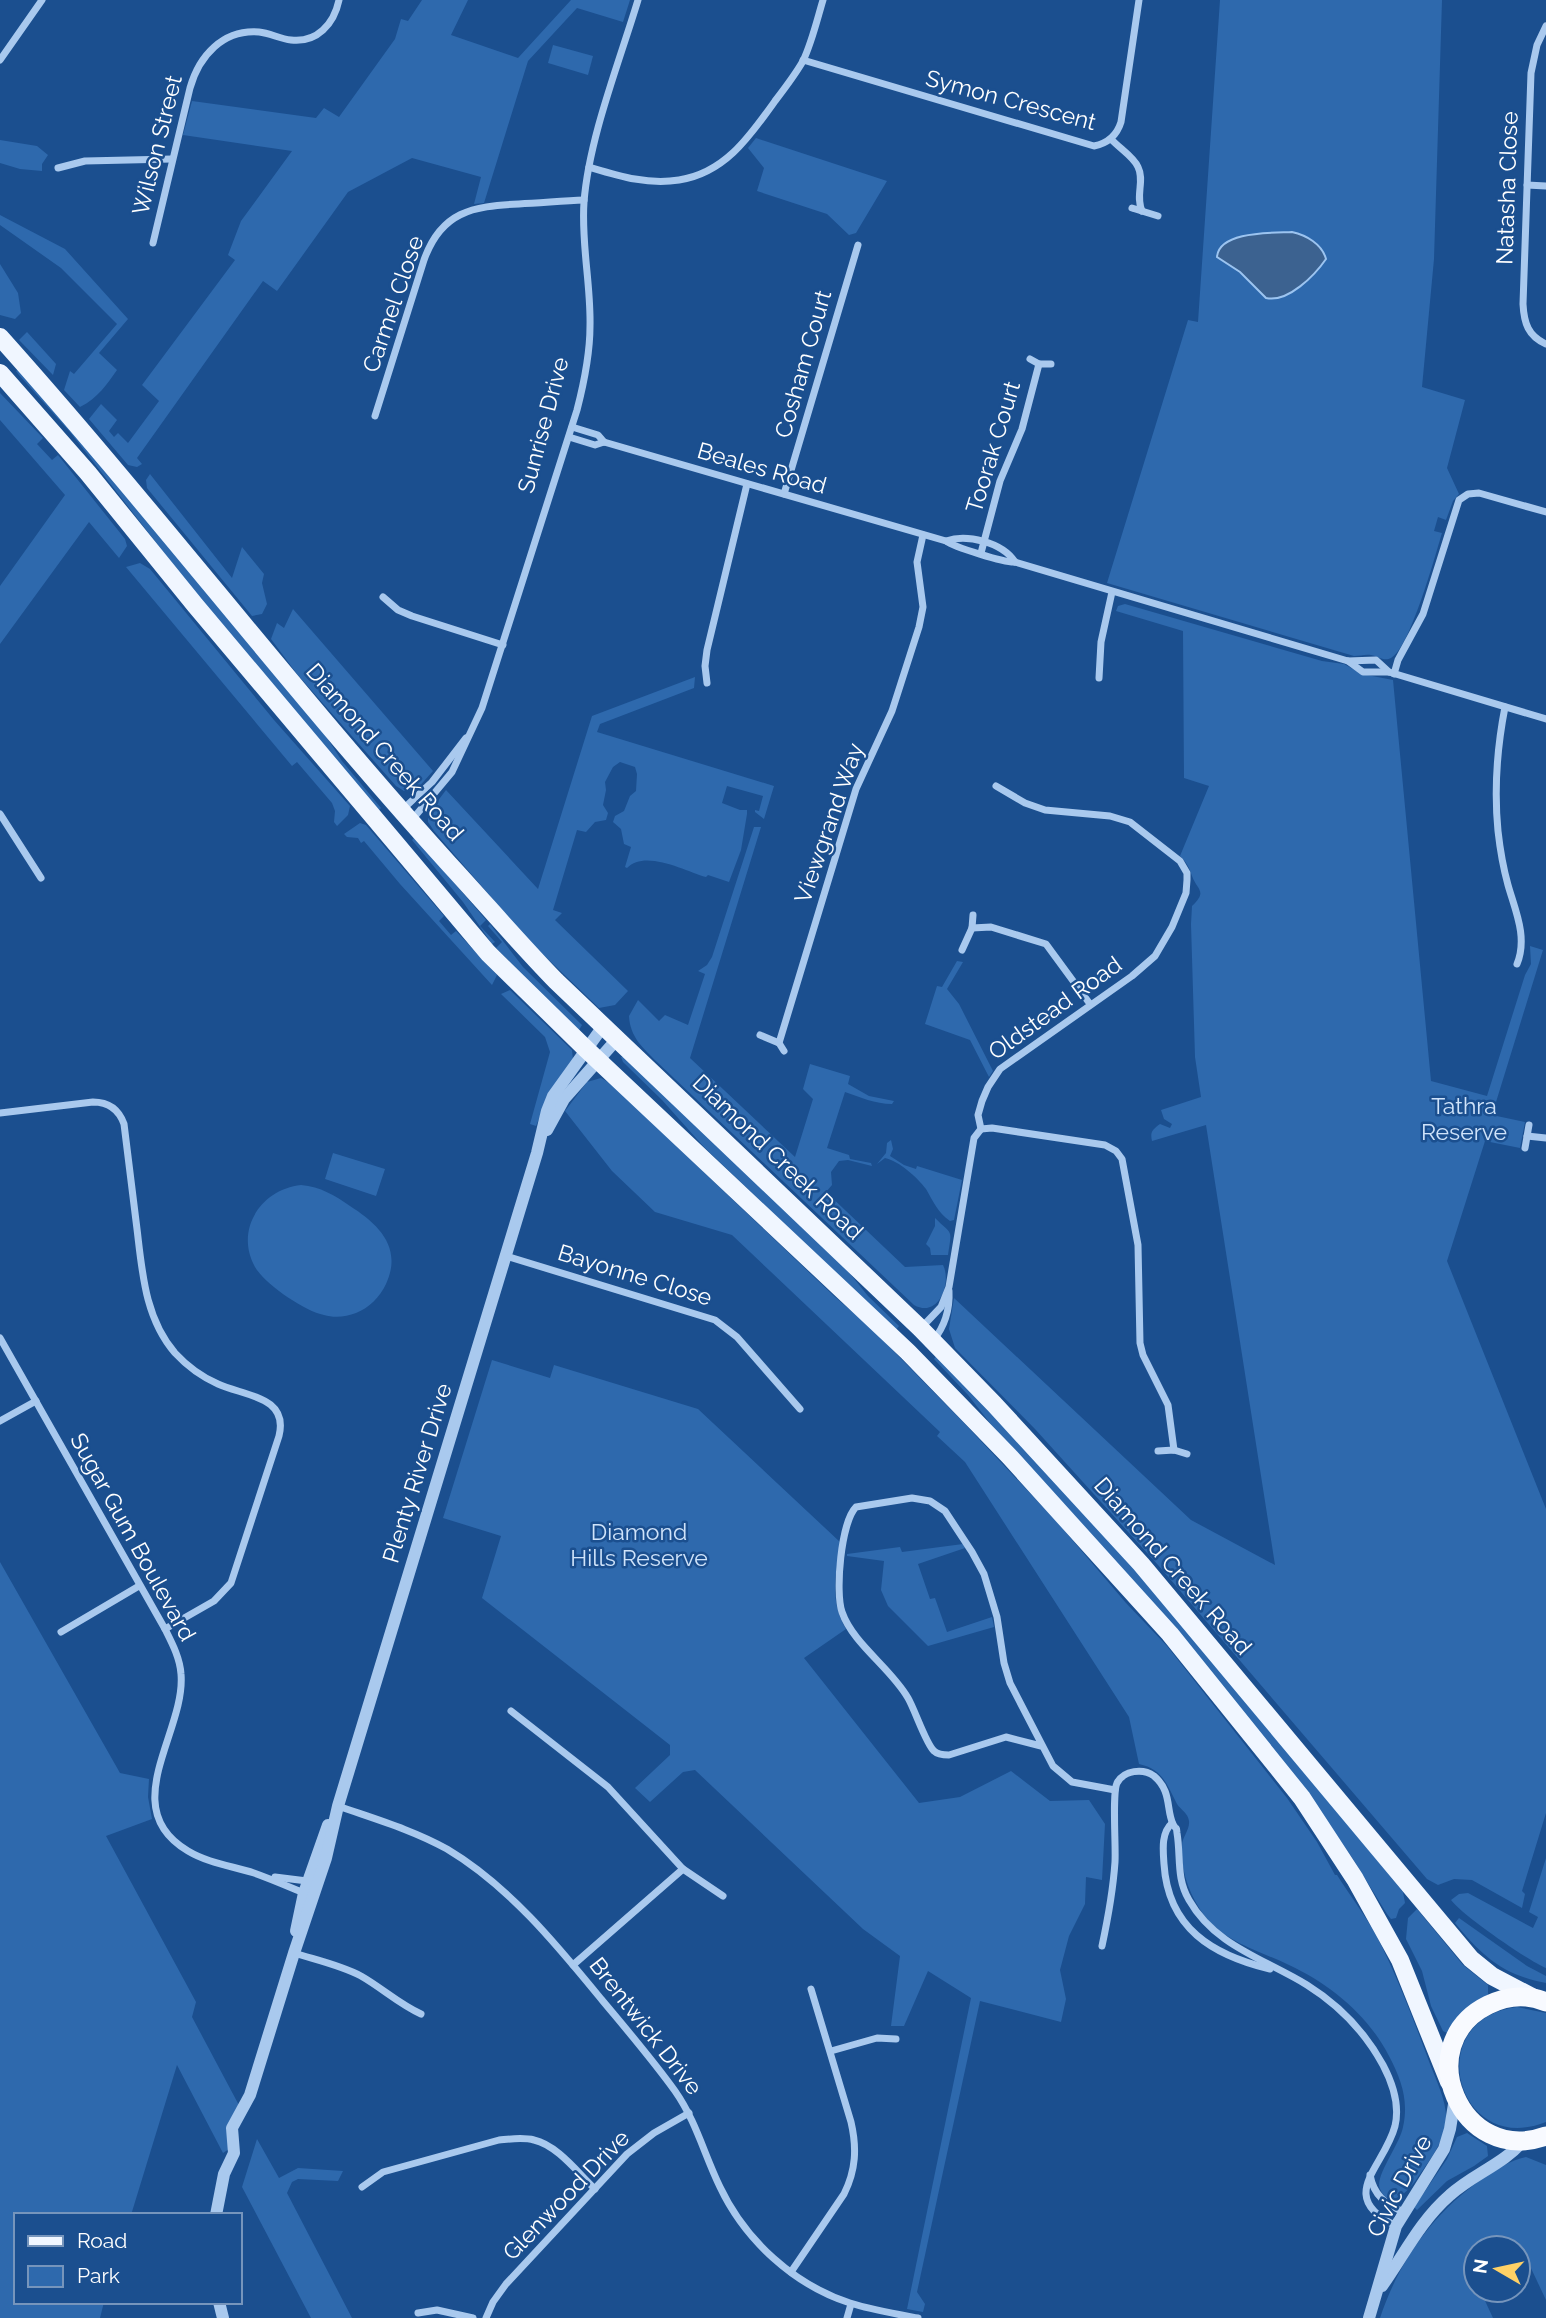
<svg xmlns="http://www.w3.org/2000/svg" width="1546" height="2318" font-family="Raleway,sans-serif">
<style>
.green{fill:#2e69ad}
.water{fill:#3c6290;stroke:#9cc4f0;stroke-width:2}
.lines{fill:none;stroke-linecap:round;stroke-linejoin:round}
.minor{stroke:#a9c9ee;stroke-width:7}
.tertiary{stroke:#a9c9ee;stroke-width:12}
.primary{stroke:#f0f6ff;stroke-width:18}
.trunk{stroke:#f8faff;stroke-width:19}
.labels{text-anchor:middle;stroke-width:5;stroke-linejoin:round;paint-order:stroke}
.street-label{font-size:23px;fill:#fff;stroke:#1b4f8f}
.park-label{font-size:23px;fill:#cfe3fa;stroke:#1b4f8f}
</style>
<rect width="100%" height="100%" fill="#1b4f8f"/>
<g class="green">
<polygon points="422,0 468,0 451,35 518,58 571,0 630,0 623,22 577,8 528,61 484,203 474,204 481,177 412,158 348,192 277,291 263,281 137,458 142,464 137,467 128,465 89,419 101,404 117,420 109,431 114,437 118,433 128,443 159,401 142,385 235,260 228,255 241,221 292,151 183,135 192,101 316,118 324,108 339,117 395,39 401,19 408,21"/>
<path d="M1220,0H1442L1434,259L1422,387L1465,400L1447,468L1459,494L1453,501L1446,520L1438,517L1434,531L1442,533C1435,556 1410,648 1391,658C1384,662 1378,656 1371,655C1365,654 1360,656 1354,656L1107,583L1188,320L1198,322Z"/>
<polygon points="553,45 593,56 588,75 548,63"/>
<polygon points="756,138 887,181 856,233 849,235 827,214 757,191 764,168 748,148"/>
<polygon points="0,140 37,146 48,155 42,164 42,171 20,169 0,163"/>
<path d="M0,215L65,249L128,319L99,353L117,370C107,384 98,398 80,407L64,390L70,371L74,374L117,324L61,268L0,225Z"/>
<polygon points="0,264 18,293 21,313 15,319 0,315"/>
<polygon points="27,332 56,364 53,375 19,340"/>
<polygon points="19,368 318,724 342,761 381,808 378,811 225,631 70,432 19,375 16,371"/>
<polygon points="0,393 43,438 37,444 52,460 58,455 125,539 127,546 119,558 89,522 0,644 0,586 65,495 0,420"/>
<polygon points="150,474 232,578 242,547 264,574 262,583 267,604 262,614 252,616 147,488 146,480"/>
<polygon points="140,563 150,569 274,720 350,806 348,815 337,826 334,822 335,811 332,803 297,762 292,766 126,567"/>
<path d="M1125,604L1322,661L1344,664L1362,674L1393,680L1431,1081L1487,1096L1525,975L1531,964L1530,946L1543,950L1492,1115L1525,1122L1520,1148L1485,1141L1447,1261L1546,1509V1813L1522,1891L1525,1894L1522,1908L1472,1880L1454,1879L1438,1885L1427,1879L1158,1565L1035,1429L955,1348L949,1329L954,1298L1191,1520L1275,1565L1206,1125L1152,1141C1150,1132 1152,1130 1160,1124L1170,1128L1172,1124L1164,1119L1161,1110L1201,1097L1195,1057L1191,924L1192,906C1208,891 1197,890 1192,876C1189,867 1187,863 1180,856L1209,786L1184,778L1183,631L1116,611L1118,606Z"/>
<polygon points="293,609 433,771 416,790 404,791 396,786 297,674 271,639 277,623 284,628"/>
<path d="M695,677L694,688L600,724L597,732L774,786L764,819L755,812V810L759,811L763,796L727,786L722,803L740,810H747V814L741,850L729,882L708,875L706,877C685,871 645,849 627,868L625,867L631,847L624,844L621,829L613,822L615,816L624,811L630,796L636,791L637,774L635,767L620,762L613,767L605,782L606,790L603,805L608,813L606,820L595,822L586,832L577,830L553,910L562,913L555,920L628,991L615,1005L599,1008L529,941L434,831L428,822V814L446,790L538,889L592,716Z"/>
<polygon points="360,823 366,825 444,916 439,921 451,935 456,931 497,975 492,985 400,884 364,841 361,843 358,838 347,837 344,834"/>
<path d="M754,827H761L690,1058L795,1157L813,1099L803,1089L810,1064L850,1076L848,1084L869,1096L894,1101L892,1104C875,1104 860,1097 845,1092L827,1148L849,1155L850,1159L871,1163L872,1166L848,1160L839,1161L831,1172L832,1185L826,1192L905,1267L943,1265C952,1282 939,1319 914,1305L657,1062C643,1048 630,1037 629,1016L638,1000L659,1021L665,1015L688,1025L705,974L698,971L707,965L712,957Z"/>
<polygon points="415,837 486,920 480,926 495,942 492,944 463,902 412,840"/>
<polygon points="490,924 523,967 582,1025 579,1030 496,948 502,942 488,926"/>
<polygon points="957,961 963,962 947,989 959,1004 993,1071 989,1077 970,1040 925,1024 937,986 942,987"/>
<polygon points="510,990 572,1050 573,1060 543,1109 536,1126 530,1124 550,1052 545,1037 501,994"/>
<polygon points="621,1057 624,1057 843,1265 868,1296 899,1326 896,1330 704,1147 662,1100 623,1062"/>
<path d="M601,1078L610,1083L835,1297L871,1328L964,1423L1057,1522L1126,1603L1167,1646L1287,1798L1317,1842L1335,1875H1337C1350,1896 1366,1916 1377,1937C1398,1978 1414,2021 1430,2064C1436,2080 1447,2102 1446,2119C1445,2142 1428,2162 1416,2180C1408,2191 1390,2211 1380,2189C1374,2177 1400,2144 1403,2127C1409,2100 1401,2079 1389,2056C1368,2015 1330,1984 1289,1965C1258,1950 1226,1943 1204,1915C1190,1896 1180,1870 1182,1846C1182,1837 1190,1830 1189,1821C1188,1813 1181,1810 1177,1804C1167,1785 1163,1769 1139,1764L1129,1717L965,1462L937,1436L940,1432L732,1235L655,1212L612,1171L565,1111L587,1082Z"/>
<path d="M891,1140L893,1149L890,1156L904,1165L916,1169L917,1166L962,1180L954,1220L950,1221C938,1213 933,1201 926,1189C917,1177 899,1161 885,1158L877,1164L886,1153L887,1143Z"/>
<polygon points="333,1153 385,1169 376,1196 325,1179"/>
<path d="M301,1185C321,1187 334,1195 350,1206C378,1224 403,1247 386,1284C380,1297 369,1308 356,1313C346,1317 334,1318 324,1315C304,1311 265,1284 255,1267C234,1229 262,1189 301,1185Z"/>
<path d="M935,1218C953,1236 952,1228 948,1255H931L930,1248L926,1244L935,1226Z"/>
<polygon points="937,1355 1084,1510 1210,1654 1403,1892 1405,1903 1399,1909 1396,1918 1391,1919 1387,1914 1353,1859 1312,1799 997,1432 968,1395 934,1359"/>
<path d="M492,1360L550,1378L554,1365L698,1409L840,1542C836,1573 829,1601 846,1629L804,1658L919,1803L960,1797L1011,1771L1050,1801L1089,1800L1105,1824L1102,1880L1086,1877L1085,1904L1069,1936L1060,1970L1066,1999L1061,2022L980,2001L917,2292L925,2304L923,2312L907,2309L971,1998L928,1971L904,2026H891L900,1956L863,1929L695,1770L683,1772L650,1802L635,1788L670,1755V1745L482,1598L501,1536L443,1518Z"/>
<polygon points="963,1544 965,1548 918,1564 930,1599 935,1598 947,1632 992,1617 994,1627 928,1646 888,1606 881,1590 884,1561 847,1556 847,1554 900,1547 902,1552"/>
<polygon points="0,1562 120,1773 149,1779 148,1797 152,1819 106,1836 196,2002 192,2017 241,2109 229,2149 223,2153 177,2065 131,2215 16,2215 16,2302 104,2302 100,2318 0,2318"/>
<path d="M1546,1858V1968C1527,1960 1462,1915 1451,1900L1459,1894L1468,1893L1533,1928L1538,1917L1529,1912Z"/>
<polygon points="1417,1909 1463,1965 1488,1985 1488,1995 1447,2033 1443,2031 1431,2006 1422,1971 1406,1939 1408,1918"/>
<path d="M1459,1918L1527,1966L1546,1976V1983C1503,1975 1482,1956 1455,1923Z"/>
<path d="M1517,2007L1546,2013V2122C1456,2158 1420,2019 1517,2007Z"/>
<polygon points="1467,2133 1487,2146 1488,2156 1474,2166 1447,2181 1417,2210 1414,2207 1447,2159 1457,2137"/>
<polygon points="257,2139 279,2178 298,2168 343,2171 338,2181 298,2179 292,2182 287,2193 352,2318 311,2318 242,2187"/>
<path d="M1526,2157L1546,2165V2300L1529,2264L1518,2269V2248H1476V2290H1480L1493,2318H1380C1399,2261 1433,2213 1482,2179C1496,2170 1510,2160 1526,2157Z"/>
</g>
<path class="water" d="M1292,232C1306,235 1322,244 1326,259C1315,275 1288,303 1266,298L1240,272L1217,257C1219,231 1272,233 1292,232Z"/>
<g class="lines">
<g class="minor">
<path d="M1546,26L1537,45L1531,73L1523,304C1524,323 1528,336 1546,344"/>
<polyline points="0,60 42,0"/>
<path d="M803,60L1094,146C1109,143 1117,135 1121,122L1139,0"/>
<path d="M1111,139C1119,148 1134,157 1138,167C1145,181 1135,195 1142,211"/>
<path d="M589,167C619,176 647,185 679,180C725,173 750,136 775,101C785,88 795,75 803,61C812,42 817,20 823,0"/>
<polyline points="58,168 85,161 172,159"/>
<polyline points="1527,185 1546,186"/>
<polyline points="1132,208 1158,216"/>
<path d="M153,243L190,88C199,56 223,29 259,32C270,33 280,39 291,40C317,43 334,24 339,0"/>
<polyline points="1030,359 1039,364 1051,364"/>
<path d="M375,416L424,260C441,212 472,206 519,204C540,203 562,201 584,200"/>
<polyline points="572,427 598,435 604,442"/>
<path d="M569,437L595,445L604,442L946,541C954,547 1005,563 1015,562L1348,661L1376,660L1389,672"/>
<polyline points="784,494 858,245"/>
<path d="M946,541C967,534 1002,542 1015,562"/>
<polyline points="981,553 1000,481 1022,429 1039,364"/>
<polyline points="383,597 398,610 412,616 503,645"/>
<polyline points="1348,661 1363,672 1389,672 1546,719"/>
<polyline points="1394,674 1398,660 1423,614 1459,500 1468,494 1479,493 1546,512"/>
<polyline points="1099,678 1101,642 1112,592"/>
<polyline points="707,683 705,666 707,650 747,484"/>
<path d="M1505,707C1497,748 1494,790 1498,831C1500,849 1503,867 1508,885C1515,910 1528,937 1517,964"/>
<polyline points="402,810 432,782 466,738"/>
<polyline points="0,814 41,878"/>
<path d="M411,821L452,772L482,708L577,410C584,383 590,355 590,326C591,284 581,244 584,202C589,138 619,63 638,0"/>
<polyline points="972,928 991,927 1046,944 1090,1004"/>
<polyline points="962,950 972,928 973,915"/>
<polyline points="760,1035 779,1043 784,1051"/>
<polyline points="779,1043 856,789 892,711 919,627 923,607 917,562 923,535"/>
<path d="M0,1113L93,1102C109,1102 119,1110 124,1124C128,1156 132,1189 136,1221C142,1266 143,1316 175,1353C187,1366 202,1377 218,1384C244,1396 289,1396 279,1436L231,1583L214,1601L165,1629"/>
<polyline points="981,1129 992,1128 1105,1145 1116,1151 1122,1159 1138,1245 1140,1343 1143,1355 1168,1405 1174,1450"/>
<polyline points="1527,1136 1546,1138"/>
<polyline points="1525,1148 1529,1125"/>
<polyline points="506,1256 715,1320 737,1337 800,1409"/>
<polyline points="921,1328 941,1307 949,1287 974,1138 981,1129 978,1115 982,1101 988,1087 1000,1069 1132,976 1155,956 1172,927 1186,893 1187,880 1187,873 1180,861 1130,822 1110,816 1045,810 1025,803 996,786"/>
<path d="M0,1338L165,1629C172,1643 180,1658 181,1674C186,1732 115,1808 188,1851C208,1863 232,1866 254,1873C271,1879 287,1886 304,1893"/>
<path d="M933,1341C945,1326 950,1311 949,1291"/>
<polyline points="0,1421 36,1401"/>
<polyline points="1158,1451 1174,1450 1187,1454"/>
<polyline points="61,1632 139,1586"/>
<polyline points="511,1711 608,1787 683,1869 723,1896"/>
<path d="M1041,1746L1006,1737L949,1755C944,1755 938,1755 934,1751C926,1744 915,1710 908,1698C891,1668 853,1644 842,1612C835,1592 841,1522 856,1507L912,1498L930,1501L945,1511L972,1552L984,1574L997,1617L1004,1663L1010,1683L1053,1766L1072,1782L1115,1790"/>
<path d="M338,1806C375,1819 413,1830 447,1849C509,1886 557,1945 602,2000C627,2030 652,2059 675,2091C696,2121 704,2154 720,2187C745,2240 794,2285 850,2303C872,2310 896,2314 918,2318"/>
<path d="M1172,1823C1161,1833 1163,1850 1164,1864C1168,1928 1212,1955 1270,1969"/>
<polyline points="275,1877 307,1881"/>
<path d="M1102,1946C1108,1918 1113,1891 1115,1862C1116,1846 1112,1793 1117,1783C1124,1770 1143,1768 1154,1776C1172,1791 1166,1810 1173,1824C1177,1832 1176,1824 1177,1833C1181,1857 1176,1878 1189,1900C1215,1946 1265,1959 1307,1985C1339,2005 1365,2032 1383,2065C1393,2084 1400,2105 1395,2126C1384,2168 1335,2196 1396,2226"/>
<path d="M294,1953C316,1960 340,1965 361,1976C382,1988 399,2004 421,2014"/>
<polyline points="573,1965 683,1869"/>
<polyline points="831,2051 877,2038 896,2039"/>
<path d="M1370,2175C1374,2196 1385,2203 1403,2212"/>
<path d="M362,2187L383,2172L499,2140C510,2139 523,2137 534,2140C557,2145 578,2173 595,2189"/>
<path d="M791,2272L844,2194C856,2170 857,2148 851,2122L811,1989"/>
<polyline points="418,2313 437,2310 473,2318"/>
<polyline points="486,2318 493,2302 506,2284 627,2154 654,2133 689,2113"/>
<polyline points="847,2318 851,2304"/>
</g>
<g class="tertiary">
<polyline points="547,1130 564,1099 618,1038"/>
<polyline points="296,1931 304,1893 328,1825"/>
<polyline points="216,2215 224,2174 234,2153 232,2128 250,2095 294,1953 326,1858 338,1806 537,1153 547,1111 553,1096 604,1025"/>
<path d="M1382,2286C1404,2255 1420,2221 1450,2195C1473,2174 1504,2164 1524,2140"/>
<polyline points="219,2302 223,2318"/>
<polyline points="1369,2318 1396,2226 1444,2149 1450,2129 1455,2098"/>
</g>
<g class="primary">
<path d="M0,337C154,509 294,693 449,864C485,903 519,943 556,981L920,1328L994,1404L1141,1564L1471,1959L1492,1976L1534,1998"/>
<polyline points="0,373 88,473 195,605 488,953 586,1049 908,1352 1009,1456 1170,1634 1302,1798 1355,1879 1400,1960 1449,2082"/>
</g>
<path class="trunk" d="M1546,2002C1527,1994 1506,1996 1488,2005C1409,2044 1461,2167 1546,2136"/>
</g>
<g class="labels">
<g class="street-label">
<text transform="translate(1011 100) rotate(15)" y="8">Symon Crescent</text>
<text transform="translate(157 145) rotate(-76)" y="8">Wilson Street</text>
<text transform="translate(1507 188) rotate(-88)" y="8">Natasha Close</text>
<text transform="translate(393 304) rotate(-71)" y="8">Carmel Close</text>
<text transform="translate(803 364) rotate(-74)" y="8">Cosham Court</text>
<text transform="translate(543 425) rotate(-75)" y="8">Sunrise Drive</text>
<text transform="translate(993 447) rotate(-73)" y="8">Toorak Court</text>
<text transform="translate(762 468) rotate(16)" y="8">Beales Road</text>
<text transform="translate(385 752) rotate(49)" y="8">Diamond Creek Road</text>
<text transform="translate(829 823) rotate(-71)" y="8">Viewgrand Way</text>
<text transform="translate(1055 1008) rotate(-36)" y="8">Oldstead Road</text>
<text transform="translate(778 1157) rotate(44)" y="8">Diamond Creek Road</text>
<text transform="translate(635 1275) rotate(17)" y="8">Bayonne Close</text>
<text transform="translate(417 1473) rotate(-73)" y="8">Plenty River Drive</text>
<text transform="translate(133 1537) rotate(61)" y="8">Sugar Gum Boulevard</text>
<text transform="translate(1173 1566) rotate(49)" y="8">Diamond Creek Road</text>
<text transform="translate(646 2026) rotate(52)" y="8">Brentwick Drive</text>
<text transform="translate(1399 2186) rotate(-62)" y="8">Civic Drive</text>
<text transform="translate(566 2195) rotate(-46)" y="8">Glenwood Drive</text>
</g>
<g class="park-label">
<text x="1464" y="1114">Tathra<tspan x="1464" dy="26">Reserve</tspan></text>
<text x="639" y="1540">Diamond<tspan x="639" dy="26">Hills Reserve</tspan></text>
</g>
</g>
<rect x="14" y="2213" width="228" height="91" fill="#1b4f8f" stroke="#7695bc" stroke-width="2"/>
<rect x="28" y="2236" width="35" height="10" fill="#f0f6ff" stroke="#7695bc" stroke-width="2"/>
<text x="77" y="2248" font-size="21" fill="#ffffff">Road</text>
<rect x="28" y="2266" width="35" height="21" fill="#2e69ad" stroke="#7695bc" stroke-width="2"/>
<text x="77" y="2283" font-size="21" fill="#ffffff">Park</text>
<g transform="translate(1497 2269) rotate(279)"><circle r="33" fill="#1b4f8f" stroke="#7695bc" stroke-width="2"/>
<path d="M0-5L12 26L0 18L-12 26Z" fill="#ffd166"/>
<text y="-10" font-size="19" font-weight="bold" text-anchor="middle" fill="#ffffff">N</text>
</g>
</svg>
